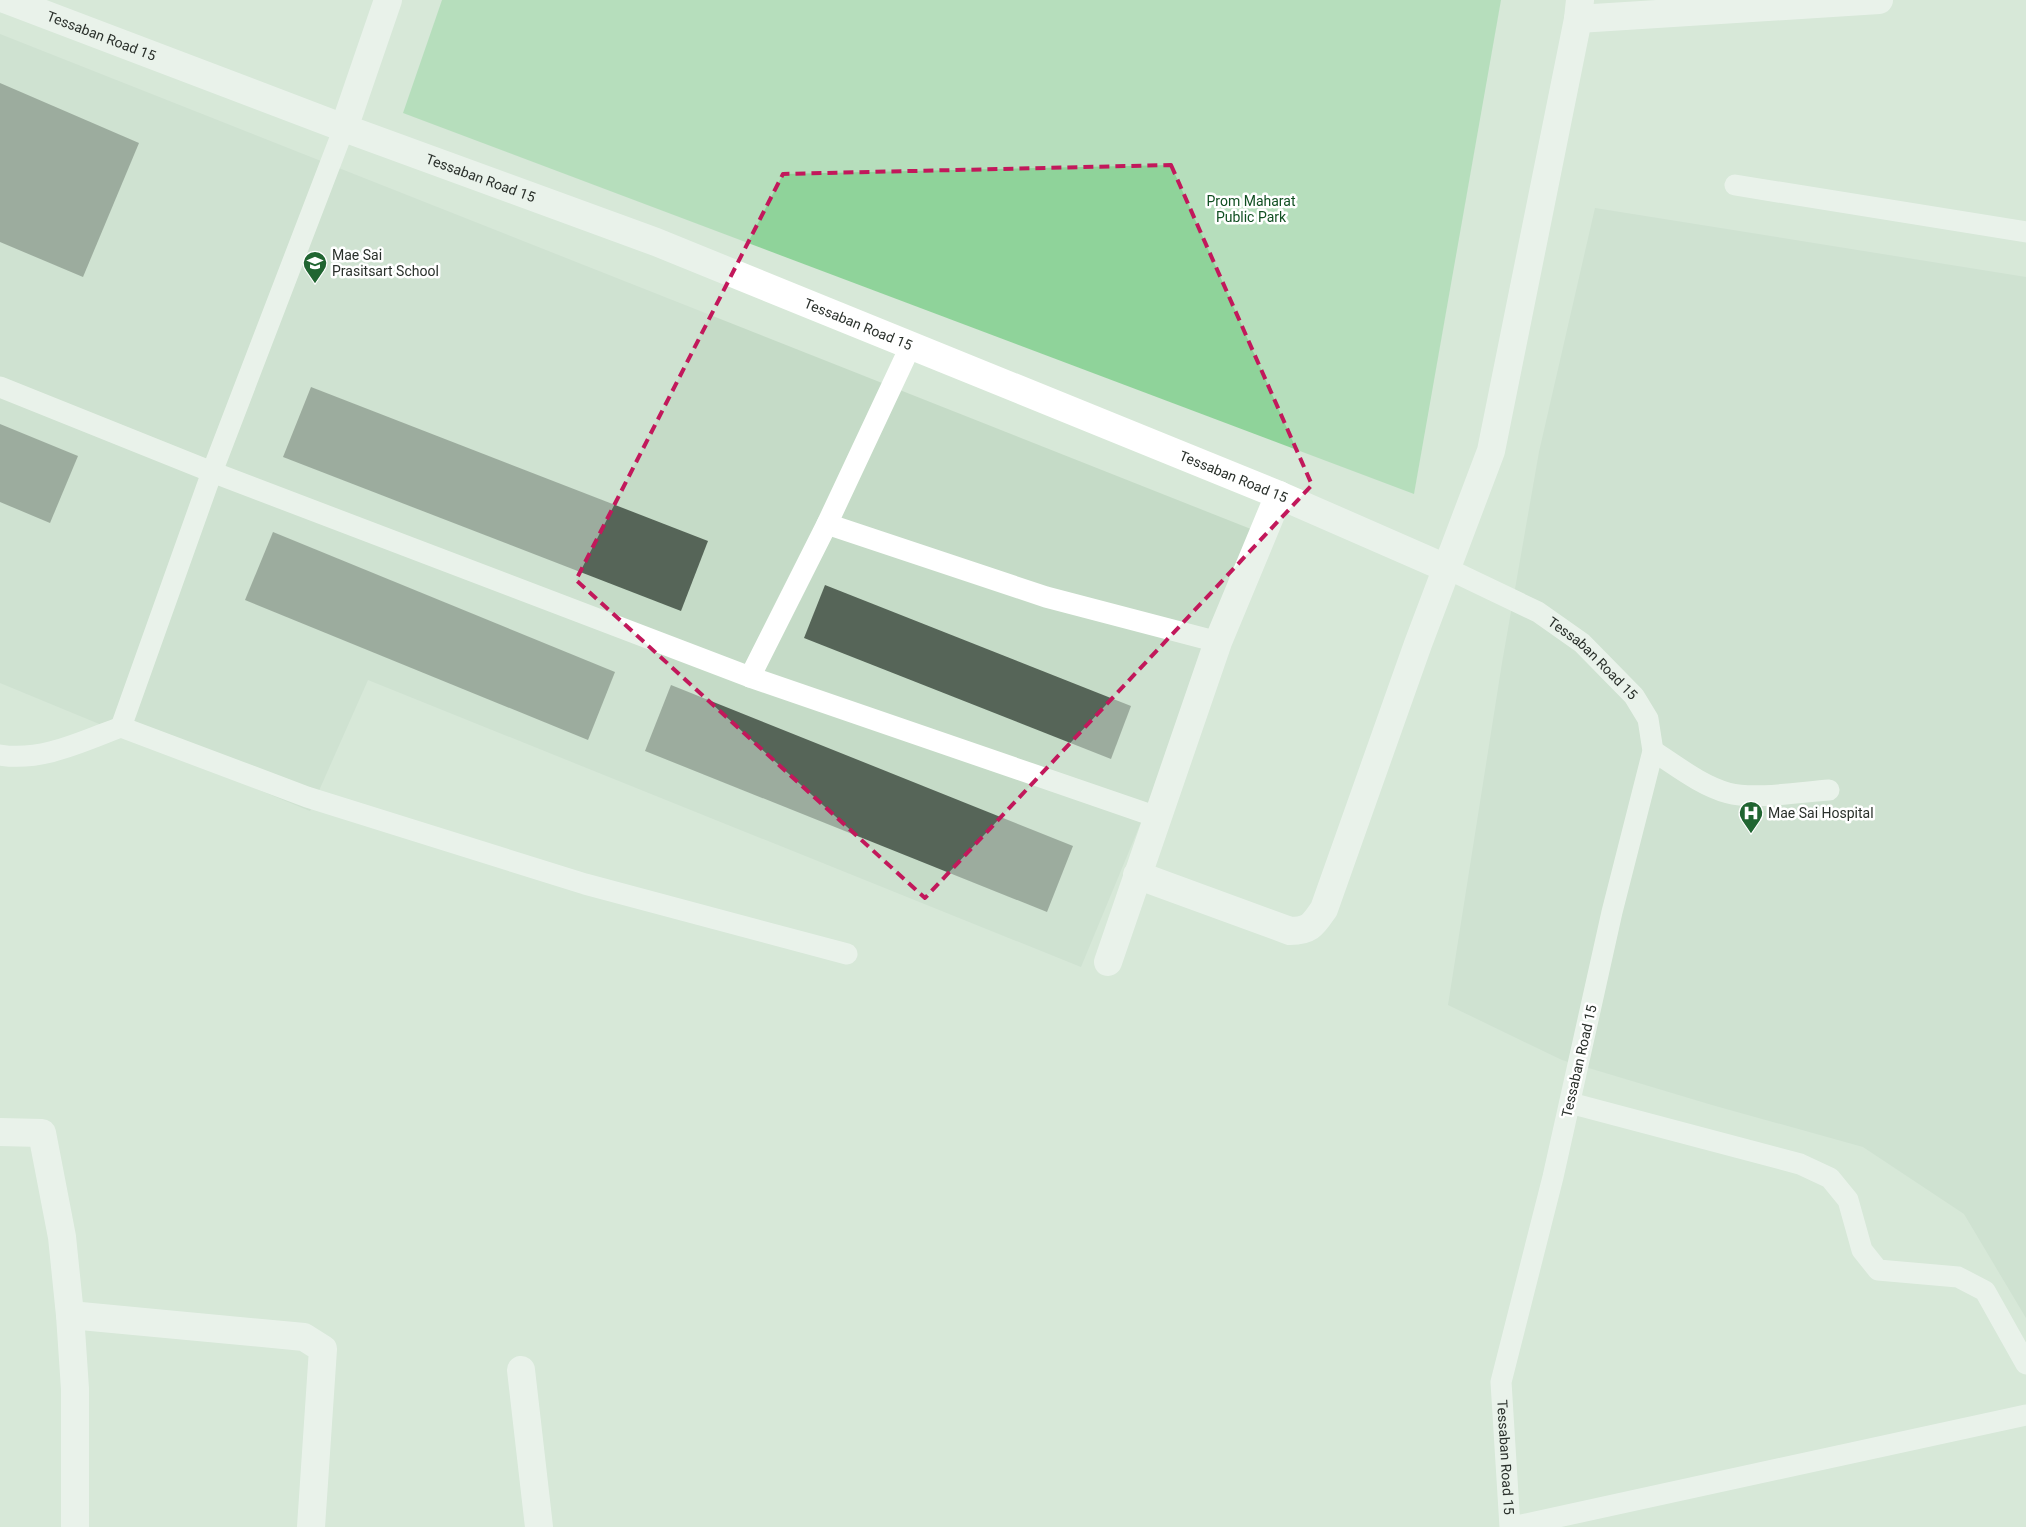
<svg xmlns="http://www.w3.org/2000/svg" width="2026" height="1527" font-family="Roboto,sans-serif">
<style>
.built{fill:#c5dbc7}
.green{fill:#8fd39a}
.building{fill:#566558}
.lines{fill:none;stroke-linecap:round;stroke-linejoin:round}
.service{stroke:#fff;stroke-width:21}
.minor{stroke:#fff;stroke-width:28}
.marked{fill:none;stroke:#c2185b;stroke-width:4;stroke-dasharray:10 6;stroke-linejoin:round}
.labels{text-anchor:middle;stroke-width:5;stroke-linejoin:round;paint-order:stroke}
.street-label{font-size:14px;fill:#2a302b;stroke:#fff}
.park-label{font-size:14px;fill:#114f22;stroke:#fff}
.poi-label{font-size:14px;fill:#2a302b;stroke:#fff;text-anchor:start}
</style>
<rect width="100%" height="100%" fill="#d7e8d8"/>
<g class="built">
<polygon points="0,34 1261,533 1081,967 368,680 310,811 0,683"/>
<polygon points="1595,208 2026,277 2026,1318 1964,1214 1863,1147 1712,1105 1562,1060 1448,1005 1502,663 1539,452"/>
</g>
<polygon class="green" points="442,0 1501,0 1414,494 403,113"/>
<g class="building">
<polygon points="0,83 139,143 83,277 0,242"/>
<polygon points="311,387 708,541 681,611 283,457"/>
<polygon points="0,424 78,456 50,523 0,502"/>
<polygon points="273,532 615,672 588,740 245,600"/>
<polygon points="825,585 1131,706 1111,759 804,638"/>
<polygon points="671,685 1073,846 1047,912 645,751"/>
</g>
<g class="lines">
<g class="service">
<polyline points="1735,185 2026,232"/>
<polyline points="0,387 212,472 750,677 1157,817"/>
<polyline points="827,524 1046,597 1218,642"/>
<path id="s1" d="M1446,568L1538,612L1582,643L1634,696L1648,719L1653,751L1612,912L1553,1177L1501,1382L1510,1527"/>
<polyline points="750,677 827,524 911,345"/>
<polyline points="121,727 212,472 344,128"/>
<path d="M1653,751C1677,766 1700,785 1728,793C1754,800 1801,792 1829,790"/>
<path d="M0,755C42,762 83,741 121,727L307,797L585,884L847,954"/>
<polyline points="1570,1103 1800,1164 1830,1178 1848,1200 1862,1250 1878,1270 1958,1277 1985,1291 2026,1364"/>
<polyline points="1512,1527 2026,1415"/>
</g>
<g class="minor">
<path id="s2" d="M7,0L344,128L656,242L1279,495L1446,568"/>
<polyline points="1578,19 1879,0"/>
<polyline points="344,128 388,0"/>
<path d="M1137,875L1290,931C1310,931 1313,925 1324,909L1418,644L1491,451L1578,19L1580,0"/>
<polyline points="1108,962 1218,642 1279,495"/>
<polyline points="0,1132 42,1133 62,1237 70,1315 75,1389 75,1527"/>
<polyline points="70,1315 304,1337 323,1349 311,1527"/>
<polyline points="521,1370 539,1527"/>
</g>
</g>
<path d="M0 0H2026V1527H0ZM1171,165L1312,485L925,898L576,580L783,174Z" fill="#d7e8d8" fill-opacity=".55" fill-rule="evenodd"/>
<path class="marked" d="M1171,165L1312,485L925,898L576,580L783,174Z"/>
<defs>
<g id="school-pin" transform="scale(1.25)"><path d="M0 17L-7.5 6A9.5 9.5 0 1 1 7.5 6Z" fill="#206531" stroke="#fff"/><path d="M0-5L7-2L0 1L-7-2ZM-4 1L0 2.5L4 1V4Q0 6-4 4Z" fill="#fff"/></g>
<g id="hospital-pin" transform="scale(1.25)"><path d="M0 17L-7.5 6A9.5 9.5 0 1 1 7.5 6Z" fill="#206531" stroke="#fff"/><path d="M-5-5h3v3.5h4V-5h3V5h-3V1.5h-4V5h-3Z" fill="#fff"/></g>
</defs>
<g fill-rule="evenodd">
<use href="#school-pin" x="315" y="263"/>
<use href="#hospital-pin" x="1751" y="813"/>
</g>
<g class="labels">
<g class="street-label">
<text dy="5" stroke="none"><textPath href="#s2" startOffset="101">Tessaban Road 15</textPath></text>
<text dy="5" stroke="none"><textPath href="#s2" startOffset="506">Tessaban Road 15</textPath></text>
<text dy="5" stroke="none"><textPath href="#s2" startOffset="911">Tessaban Road 15</textPath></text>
<text dy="5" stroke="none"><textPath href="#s2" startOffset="1316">Tessaban Road 15</textPath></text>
<text dy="5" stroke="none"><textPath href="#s1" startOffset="174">Tessaban Road 15</textPath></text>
<text transform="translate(1579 1061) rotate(-77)" y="5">Tessaban Road 15</text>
<text dy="5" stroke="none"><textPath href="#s1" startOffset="1014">Tessaban Road 15</textPath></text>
</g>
<g class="park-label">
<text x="1251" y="206">Prom Maharat<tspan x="1251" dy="16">Public Park</tspan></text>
</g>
<g class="poi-label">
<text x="332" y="260">Mae Sai<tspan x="332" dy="16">Prasitsart School</tspan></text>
<text x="1768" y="818">Mae Sai Hospital</text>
</g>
</g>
</svg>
